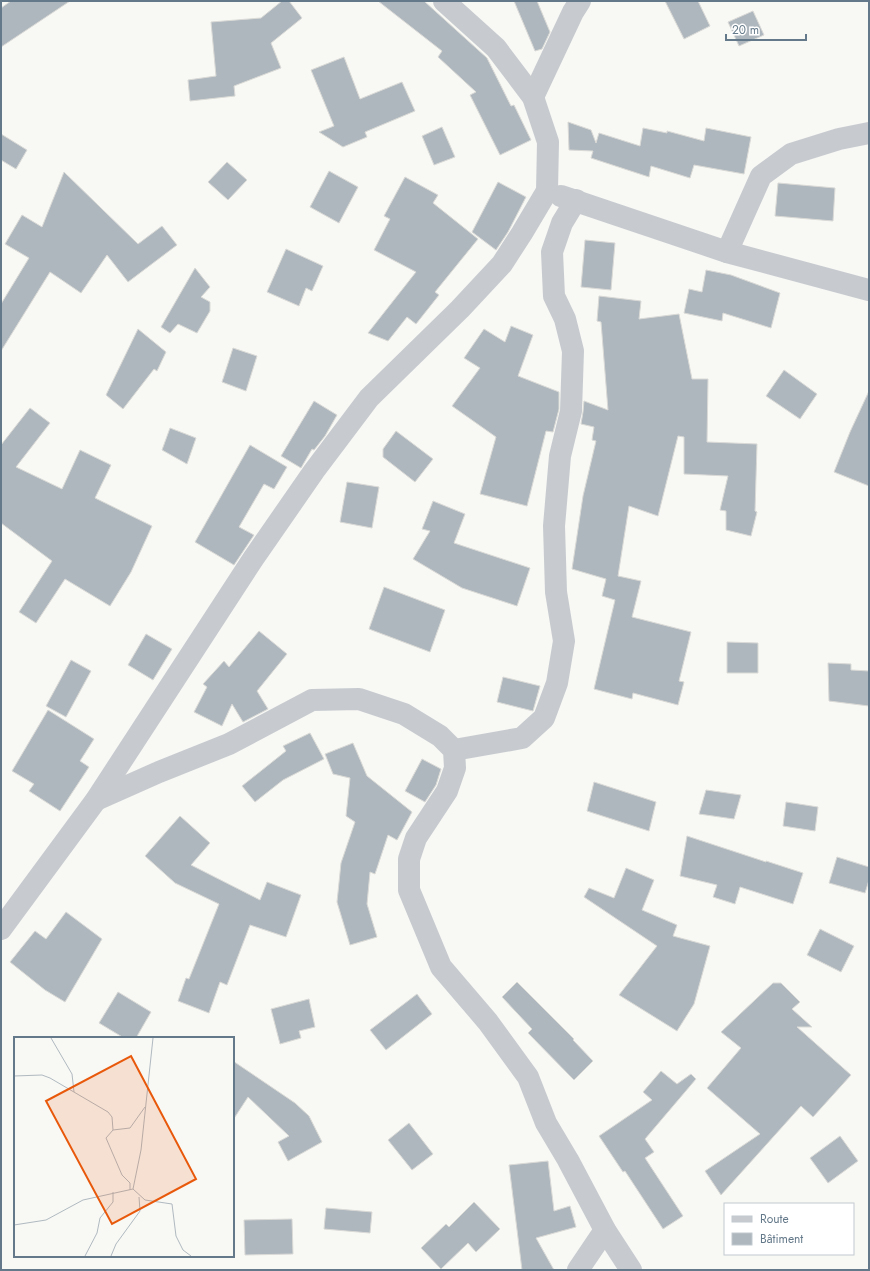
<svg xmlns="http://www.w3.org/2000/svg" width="870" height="1271" font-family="Jost,sans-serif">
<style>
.building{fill:#aeb7bd;stroke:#dadad7}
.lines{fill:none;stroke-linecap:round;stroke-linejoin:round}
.minor{stroke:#c7cbcf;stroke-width:22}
.inset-road{fill:none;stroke:#b0bac0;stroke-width:1}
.view{fill:#e8590c;fill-opacity:0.15;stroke:#e8590c;stroke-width:2}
.inset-edge{fill:none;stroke:#647989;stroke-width:2}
</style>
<rect width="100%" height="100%" fill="#f8f8f5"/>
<g class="building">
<polygon points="11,1 70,1 1,47 1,8"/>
<polygon points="282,1 289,1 302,18 271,43 281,68 234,86 235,96 190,101 188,80 216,76 211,22 261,18"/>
<polygon points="378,1 424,1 487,58 511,106 514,105 531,140 500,155 470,95 476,92 438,57 442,51"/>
<polygon points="514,1 537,1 550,32 542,49 535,51"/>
<polygon points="665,1 698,1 710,26 684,39"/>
<polygon points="753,11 764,35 739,46 728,22"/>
<polygon points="344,57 360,99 402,82 415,111 365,132 367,137 343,147 319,132 334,126 311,70"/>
<polygon points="568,122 591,130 596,143 599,133 640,146 643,128 667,133 667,131 704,141 706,128 751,137 744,174 694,165 690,178 651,166 649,177 591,158 593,151 569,150"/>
<polygon points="442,127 455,157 434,165 422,136"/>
<polygon points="1,134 27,150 16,169 1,160"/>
<polygon points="227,162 247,180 228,200 208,182"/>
<polygon points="329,171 358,187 339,223 310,207"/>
<polygon points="64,172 138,244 162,226 177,245 128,282 107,255 81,293 50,272 1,351 1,304 29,258 5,244 22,215 42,227"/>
<polygon points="405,177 438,195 433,203 478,239 435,292 439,295 416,324 407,317 388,341 368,333 416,272 374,250 390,219 384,216"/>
<polygon points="498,182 526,197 508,232 496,250 472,232"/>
<polygon points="778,183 835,188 833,221 775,216"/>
<polygon points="585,240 615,243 611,290 581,287"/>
<polygon points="286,249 323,266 312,291 306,288 299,306 267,292"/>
<polygon points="195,268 210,287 201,297 210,302 210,311 197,333 178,324 170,333 161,327"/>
<polygon points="706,270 731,275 780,293 771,328 723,313 722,321 684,313 689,289 702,292"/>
<polygon points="599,296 641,301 639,319 679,314 692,379 708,379 707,442 757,444 755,511 757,512 751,536 726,530 726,511 720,510 728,476 684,474 684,437 678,436 658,516 629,506 618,576 641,581 632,617 691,632 679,681 684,682 678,705 633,693 632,699 594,689 615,600 602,596 606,579 572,569 583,496 596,441 592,440 594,427 581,424 583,412 584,401 608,410 601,322 597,321"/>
<polygon points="511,326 533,335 518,376 559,392 559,409 553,432 546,431 527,506 480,494 496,437 452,406 480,368 464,358 484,329 505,342"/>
<polygon points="138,329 166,352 157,371 154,369 123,409 106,395"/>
<polygon points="233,348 257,356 246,391 222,382"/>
<polygon points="784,370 817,394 800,419 766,396"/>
<polygon points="869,391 869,486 834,472 850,432"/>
<polygon points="314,401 337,415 325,436 314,450 312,449 301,468 281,456"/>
<polygon points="30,408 50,423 16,467 62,489 80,450 111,465 95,498 152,526 131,572 110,606 65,579 36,623 19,612 52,561 1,523 1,445"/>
<polygon points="170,428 196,438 187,464 162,450"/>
<polygon points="396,431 433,459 415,482 383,457 383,449"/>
<polygon points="250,445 287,467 274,489 264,484 239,527 254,535 234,565 195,542"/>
<polygon points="347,482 379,487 372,528 340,522"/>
<polygon points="433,501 465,514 454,543 530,568 517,606 462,588 413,559 430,531 422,529"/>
<polygon points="384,587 445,610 430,652 369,629"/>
<polygon points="259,631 287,654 257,691 268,709 243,722 232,704 222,726 194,712 207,687 203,684 224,661 229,667"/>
<polygon points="146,634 172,649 153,680 128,665"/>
<polygon points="727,642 758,643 758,673 727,673"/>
<polygon points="71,660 91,671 66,717 46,706"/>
<polygon points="828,663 851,664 851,670 869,671 869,706 829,701"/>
<polygon points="503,677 540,686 533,711 497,702"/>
<polygon points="48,710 94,739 80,761 89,767 60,811 29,791 34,784 12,771"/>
<polygon points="310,733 324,759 283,780 255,802 242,786 286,751 283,746"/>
<polygon points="353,743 367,776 412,812 397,840 388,835 375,874 370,872 367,904 377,937 350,945 337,902 341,863 355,822 346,816 350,778 333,774 325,754"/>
<polygon points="422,759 441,769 436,785 425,802 405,791"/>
<polygon points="594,782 656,802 649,831 587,811"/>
<polygon points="706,790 741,795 734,819 699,814"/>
<polygon points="786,802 818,807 815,831 783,826"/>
<polygon points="180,816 210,843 191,865 260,900 267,882 301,895 286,937 250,925 227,985 220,982 209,1013 178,1001 186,978 189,979 219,904 175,883 145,856"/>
<polygon points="687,836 766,862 766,861 803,873 793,904 740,887 735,904 713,897 717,885 680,876"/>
<polygon points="837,857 869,867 869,880 865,893 829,883"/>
<polygon points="626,868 654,880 642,910 677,925 673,936 710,946 694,1004 677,1031 619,995 657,946 584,897 589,888 614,898"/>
<polygon points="66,912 102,939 65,1002 45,990 10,962 35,931 46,939"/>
<polygon points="820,929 854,946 841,972 807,955"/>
<polygon points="517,982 574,1039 573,1040 593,1061 574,1080 528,1033 532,1029 502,997"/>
<polygon points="773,983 781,983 800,1002 792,1009 812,1027 797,1027 851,1075 813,1117 801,1106 721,1195 705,1171 760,1134 707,1088 741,1048 721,1032"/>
<polygon points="118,992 151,1012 136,1038 124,1038 99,1023"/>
<polygon points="417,994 432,1014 386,1050 370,1030"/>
<polygon points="309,999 315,1027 299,1031 301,1038 280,1044 271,1009"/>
<polygon points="233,1061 295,1103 309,1116 322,1142 288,1161 278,1142 289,1136 248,1097 233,1120"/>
<polygon points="661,1071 677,1084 691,1074 696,1079 645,1139 654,1152 645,1158 683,1216 663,1229 625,1171 623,1172 599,1136 652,1100 643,1092"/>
<polygon points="409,1123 433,1154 412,1170 388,1140"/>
<polygon points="840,1136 858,1161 828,1183 810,1158"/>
<polygon points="548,1161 554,1211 570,1206 576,1227 536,1238 554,1270 522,1270 509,1165"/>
<polygon points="474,1202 500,1229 476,1252 468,1243 441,1269 421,1248 446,1224 449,1227"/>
<polygon points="326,1208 372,1212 370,1233 324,1229"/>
<polygon points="292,1219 293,1254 245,1255 244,1220"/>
</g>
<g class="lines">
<g class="minor">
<polyline points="533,97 573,12 580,1"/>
<polyline points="561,196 727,252 869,290"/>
<polyline points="727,252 761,176 791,154 839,139 869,133"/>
<polyline points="454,750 522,738 544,718 557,683 564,641 556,592 554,526 560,456 571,411 573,351 565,319 554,296 552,252 562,223 576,200"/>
<polyline points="96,800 159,772 229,744 312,700 359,699 404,714 440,736 454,750 455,768 447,791 416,838 409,859 409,890 441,967 488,1022 528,1077 546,1123 568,1160 605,1230 631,1270"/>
<polyline points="1,929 96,800 253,559 314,471 369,398 460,309 502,264 522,233 547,191 548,142 533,97 496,48 444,1"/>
<polyline points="578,1270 605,1230"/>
</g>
</g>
<g transform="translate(14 1037)">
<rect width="220" height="220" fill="#f8f8f5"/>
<path class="inset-road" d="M37,1L58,37L60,55M139,1L127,113L119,152L131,163L158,167L162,199L169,213L177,219M0,39L28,38L36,41L94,75L98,80L99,93M116,153V146L108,138L92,101L99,93L116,91L131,70M0,188L32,183L69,163L119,152M71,219L83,196L86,181L99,165V155M97,219L102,207L126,174L125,160"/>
<path class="view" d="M117,19L182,142L98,187L32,64Z"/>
<rect width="220" height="220" class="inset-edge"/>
</g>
<rect width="870" height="1271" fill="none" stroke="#647989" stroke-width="4"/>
<rect x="724" y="1203" width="130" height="52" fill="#ffffff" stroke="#c1c9d0"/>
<rect x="732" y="1216" width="20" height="6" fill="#c7cbcf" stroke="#c1c9d0"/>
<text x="760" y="1223" font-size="12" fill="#647989">Route</text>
<rect x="732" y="1233" width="20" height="12" fill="#aeb7bd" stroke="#c1c9d0"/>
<text x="760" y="1243" font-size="12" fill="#647989">Bâtiment</text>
<path d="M726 34v6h80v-6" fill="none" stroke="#647989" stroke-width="2"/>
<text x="732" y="34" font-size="12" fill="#647989" stroke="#ffffff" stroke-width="3" paint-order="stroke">20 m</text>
</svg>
